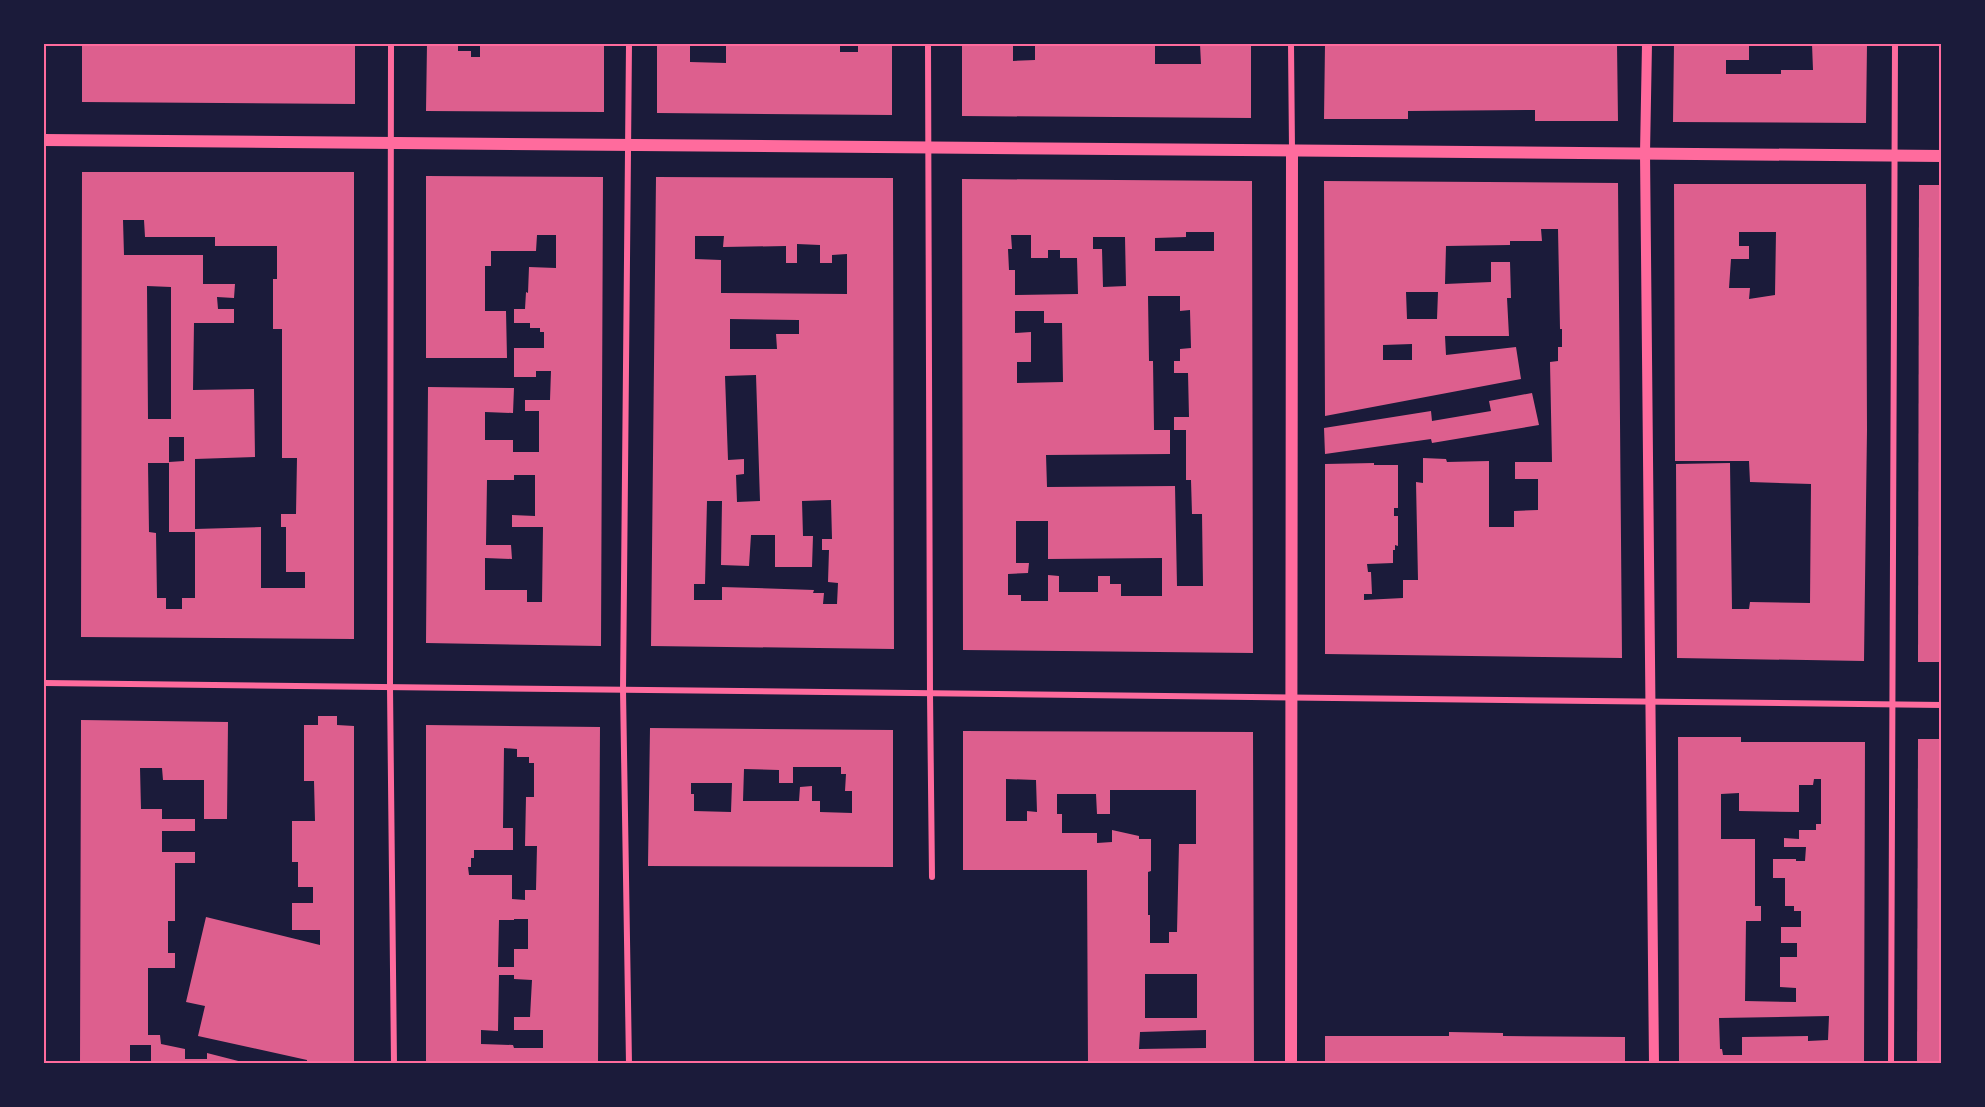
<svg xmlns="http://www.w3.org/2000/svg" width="1985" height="1107" font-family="Ubuntu,sans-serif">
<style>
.building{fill:#dd5f8e;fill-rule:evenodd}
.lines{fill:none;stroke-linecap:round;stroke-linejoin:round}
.minor{stroke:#ff6b9d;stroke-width:6}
.tertiary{stroke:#ff6b9d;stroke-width:10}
.secondary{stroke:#ff6b9d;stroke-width:12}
.neatline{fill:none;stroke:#ff6b9d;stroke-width:2}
</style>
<rect width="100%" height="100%" fill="#1b1b3a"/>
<g class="building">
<polygon points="82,44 355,44 355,104 82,102"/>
<polygon points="427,44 458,44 458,51 471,51 471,57 480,57 480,44 604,44 604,112 426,111"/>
<polygon points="657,44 690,44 690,62 726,63 726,44 840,44 840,52 858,52 858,44 892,44 892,115 657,113"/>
<polygon points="962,44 1013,44 1013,61 1035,60 1035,44 1155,44 1155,64 1201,64 1200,44 1251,44 1251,118 962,116"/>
<polygon points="1325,44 1617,44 1618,121 1535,121 1535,110 1408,111 1408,119 1324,119"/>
<polygon points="1674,44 1749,44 1749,60 1726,60 1726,74 1781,74 1781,70 1813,70 1812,44 1867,44 1866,123 1673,122"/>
<path d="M82,172H354V639L81,637ZM123,220H144L145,237H215V246H277V279H273V329H282V458H297L296,514H281V527H286V572H305V588H261V527L195,529V459L255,457L254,389L193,390L194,323H234V309H218L217,297L234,298L235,284H203V255H124ZM147,286L171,287V419H148ZM169,437H184V461L169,462V532H195V598H182V609H166V598H157L156,533L149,532L148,463H169Z"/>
<path d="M426,176L603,177L601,646L426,643L428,387L514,388L513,413L485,412V440H513V452H539V411H525V400H550L551,371H536V377H514V348H544V332H540V328H530V323H514V309H525L526,292L528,293L529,267L556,268V235H537L536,251H491V266H485V311H506L507,358H426ZM514,475H535V516L512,515V527H543L542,602H527V590H485V558L512,559L511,545H486L487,480H514Z"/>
<path d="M656,177L893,178L894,649L651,646ZM695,236H724L723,247L786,246V263H797V244L820,245V263H832V255L847,254V294L721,293V260L695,259ZM730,319L799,320V334H776L777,349H730ZM756,375L760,501L737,502L736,475L744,474V459L728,460L725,376ZM831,500L832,539H822V550H829L828,582L838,583L837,604H823L824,593H813L814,590L722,587V600H694V584H705L707,501H722L721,565L749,566L751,535H775V567H812L813,536H803L802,501Z"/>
<path d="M962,179L1252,181L1253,653L963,650ZM1186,232H1214V251H1155V238L1186,237ZM1011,235H1031V258H1048V250H1060V258H1077L1078,294L1015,295V270H1009L1008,249H1012ZM1093,237H1125L1126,286L1103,287L1102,249H1093ZM1148,296H1180V311L1190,310L1191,348L1180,349V361H1174V373H1188L1189,417H1174V430H1186V480H1191L1192,514H1202L1203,586H1177L1175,486L1047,487L1046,455L1170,454V430H1154L1153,361H1149ZM1015,311H1044V323H1062L1063,382L1017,383V362H1031V332L1015,333ZM1016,521H1048V559L1162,558V596H1121V584H1110V576H1098V592H1059V576L1048,575V601H1021V595H1008V574L1028,573L1029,563H1016Z"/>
<path d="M1324,181L1618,183L1622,658L1325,654V464L1374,463V465H1398V508H1394V516H1398V546L1395,545V550H1393V563L1367,564L1368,572H1371L1372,594H1364V600L1403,598V580H1418L1416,482L1423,483V458L1446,459L1447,462L1489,461V527H1514V511L1538,510V479H1515V462H1552L1550,362L1558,361V347H1562V329H1560L1558,229H1541L1542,241H1510V245L1446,246L1445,284L1491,282V262H1510L1511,298H1507L1509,336H1445L1446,355L1516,347L1521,379L1325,416ZM1406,292H1438L1437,319H1407ZM1412,344V360H1383V345Z"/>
<path d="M1674,184H1866L1867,429L1864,661L1677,658L1676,464L1730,463L1732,609H1749L1750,602L1810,603L1811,484L1750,482L1749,461H1675ZM1739,232H1776L1775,295L1749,299L1750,288H1729L1731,259H1749V246H1739Z"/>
<polygon points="1919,185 1942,185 1942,662 1918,662"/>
<polygon points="1532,393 1539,425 1432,443 1431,439 1325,454 1324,428 1431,411 1432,421 1491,411 1489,401"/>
<polygon points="318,716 337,716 337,725 354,726 354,1064 307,1064 307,1060 198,1036 205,1006 186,1002 206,917 320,945 320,930 292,930 292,903 313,903 313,887 298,887 298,862 292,862 292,821 315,821 314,781 304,781 304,725 318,725"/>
<polygon points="81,720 228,722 227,819 204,819 204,780 163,780 162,768 140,768 141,809 162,809 162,819 195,819 195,831 162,831 162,852 195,852 195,863 175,863 175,921 168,921 168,953 175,953 175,968 148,968 148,1035 160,1035 161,1044 185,1049 185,1059 207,1059 207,1053 250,1064 151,1064 151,1045 130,1045 130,1064 80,1064"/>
<path d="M426,725L600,727L598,1064H426ZM504,748L517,749V757H529V763H534V797H526L525,846H537L536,890H525V900L512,899V875H469L468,867H471V858H474V850H513V828H503ZM514,919H528V949H514V967H498L499,920H514ZM499,975H514V979L532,980L530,1017H514V1030H543V1048H514L513,1045L481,1044V1030L498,1031Z"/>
<path d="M650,728L893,730V867L648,866ZM793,767H841V774H846L845,791H852V813L820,812V801H812V786L800,787L799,801H743L744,769L779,770V783H793ZM691,783H732L731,812L694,811V794H691Z"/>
<path d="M963,731L1253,732L1254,1064H1088L1087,870H963ZM1006,779L1036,780L1037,812L1027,811V821H1006ZM1110,790H1196V844H1179L1177,932H1169V943H1150V915H1148V872L1151,871V839H1139V836L1112,830V842L1097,843V833H1062V814H1057V794H1096L1097,814H1110ZM1145,974H1197V1018H1145ZM1206,1030V1048L1139,1049L1140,1032Z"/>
<path d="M1678,737H1741V742H1865L1864,1064H1679ZM1814,779H1821V824H1816V830H1799V839L1784,838V847H1806L1805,861H1796V859H1773V878H1785V906H1794V911H1801V927H1781V943H1797V957H1780V987L1796,988V1002L1745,1001L1746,921H1761V906H1755V839H1721V794L1739,793V811L1799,812V785H1813ZM1829,1016L1828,1040L1808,1041V1036L1742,1037V1055H1723L1722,1049H1720L1719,1018Z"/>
<polygon points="1918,739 1942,739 1942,1064 1917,1064"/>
<polygon points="1449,1032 1503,1033 1503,1036 1625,1037 1625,1064 1325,1064 1325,1036 1449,1036"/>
</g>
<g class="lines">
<g class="minor">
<polyline points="391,44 390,688 394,1064"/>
<polyline points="629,44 623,690 629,1064"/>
<polyline points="928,44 930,694 932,877"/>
<polyline points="1291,44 1292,150"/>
<polyline points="44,683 1942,705"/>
<polyline points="1891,1064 1895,44"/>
</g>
<polyline class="tertiary" points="1647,44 1645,153 1654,1064"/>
<g class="secondary">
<polyline points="44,140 1942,156"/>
<polyline points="1291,1064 1292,150"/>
</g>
</g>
<rect width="1985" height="1107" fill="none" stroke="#1b1b3a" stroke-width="90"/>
<rect x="45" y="45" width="1895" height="1017" class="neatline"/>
</svg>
